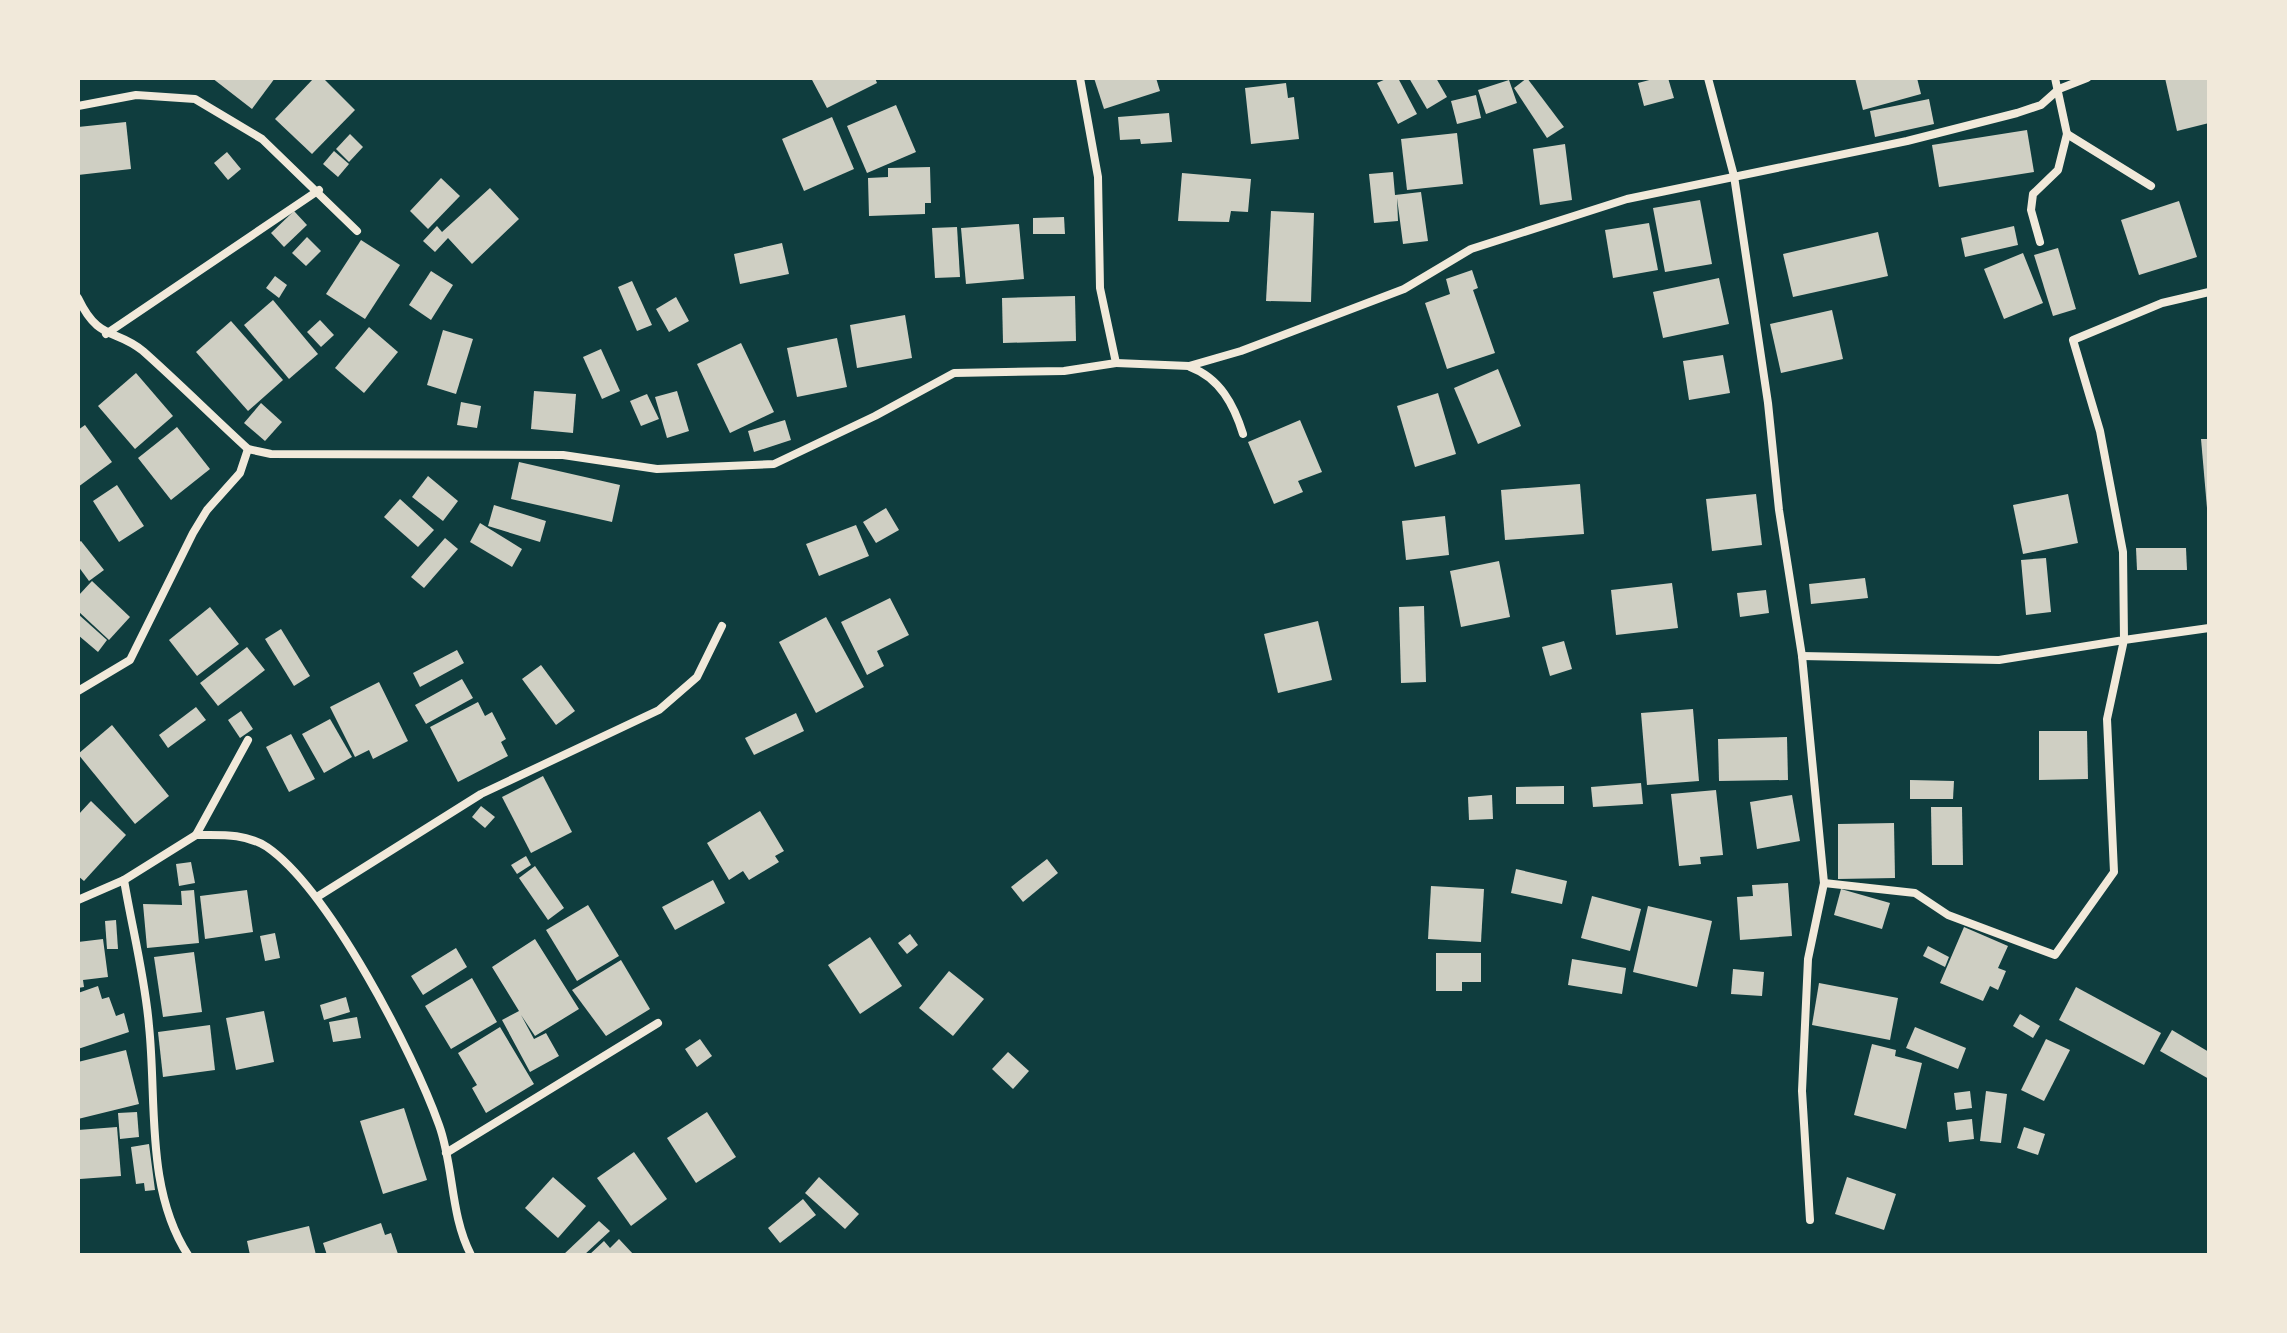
<svg xmlns="http://www.w3.org/2000/svg" width="2287" height="1333" font-family="Inter,sans-serif">
<style>
.building{fill:#cfcfc3}
.lines{fill:none;stroke-linecap:round;stroke-linejoin:round}
.minor{stroke:#f1e9da;stroke-width:8}
</style>
<rect width="100%" height="100%" fill="#0f3d3e"/>
<g class="building">
<polygon points="212,78 275,78 252,109"/>
<polygon points="314,78 323,78 355,110 312,154 275,119"/>
<polygon points="811,78 875,78 877,83 827,108"/>
<polygon points="1094,78 1156,78 1160,91 1104,109"/>
<polygon points="1388,78 1398,78 1417,114 1398,124 1377,83"/>
<polygon points="1409,78 1436,78 1447,97 1427,109"/>
<polygon points="1527,78 1564,127 1547,138 1514,88"/>
<polygon points="1657,78 1668,78 1674,98 1644,106 1638,83"/>
<polygon points="1855,78 1917,78 1921,94 1863,110"/>
<polygon points="2165,78 2209,78 2209,123 2177,131"/>
<polygon points="1509,80 1517,103 1486,114 1478,90"/>
<polygon points="1286,83 1288,98 1294,97 1299,139 1251,144 1245,88"/>
<polygon points="1476,95 1481,118 1457,124 1451,101"/>
<polygon points="1929,99 1934,124 1875,137 1870,111"/>
<polygon points="896,105 916,152 867,173 847,126"/>
<polygon points="1169,113 1172,142 1141,144 1140,139 1120,140 1118,117"/>
<polygon points="832,117 854,169 804,191 782,139"/>
<polygon points="126,122 131,169 78,175 78,127"/>
<polygon points="2027,130 2034,172 1939,187 1932,145"/>
<polygon points="1457,133 1463,184 1407,190 1401,139"/>
<polygon points="350,134 363,147 349,162 336,149"/>
<polygon points="1565,144 1572,200 1540,205 1533,149"/>
<polygon points="334,151 349,164 338,177 323,164"/>
<polygon points="227,152 241,169 228,180 214,163"/>
<polygon points="930,167 931,203 925,203 925,214 869,216 868,178 888,177 888,168"/>
<polygon points="1393,172 1395,195 1421,192 1428,241 1403,244 1397,198 1398,221 1374,223 1369,174"/>
<polygon points="1182,173 1251,179 1248,212 1231,211 1229,222 1178,221"/>
<polygon points="441,178 460,196 428,229 410,211"/>
<polygon points="490,188 519,219 472,264 448,238 435,252 423,241 437,226 442,232"/>
<polygon points="1700,200 1712,264 1665,272 1653,208"/>
<polygon points="2179,201 2197,257 2139,275 2121,220"/>
<polygon points="294,211 307,225 284,247 271,233"/>
<polygon points="1271,211 1314,213 1311,302 1266,301"/>
<polygon points="1064,217 1065,234 1033,234 1033,218"/>
<polygon points="1649,223 1658,270 1613,278 1605,230"/>
<polygon points="1019,224 1024,279 966,284 961,228"/>
<polygon points="2014,226 2018,245 1965,257 1961,238"/>
<polygon points="957,227 960,277 935,278 932,228"/>
<polygon points="1878,232 1888,276 1793,297 1783,254"/>
<polygon points="307,237 321,251 306,266 292,253"/>
<polygon points="361,240 400,265 365,319 326,294"/>
<polygon points="782,243 789,274 740,284 734,254"/>
<polygon points="2058,248 2076,309 2053,316 2034,255"/>
<polygon points="2023,253 2043,303 2004,319 1984,269"/>
<polygon points="1472,270 1478,288 1473,290 1495,353 1447,369 1425,303 1450,294 1446,279"/>
<polygon points="431,271 453,285 431,320 409,305"/>
<polygon points="275,276 287,285 279,298 266,288"/>
<polygon points="1719,278 1729,324 1663,338 1653,292"/>
<polygon points="632,281 652,325 637,331 618,287"/>
<polygon points="1075,296 1076,341 1003,343 1002,298"/>
<polygon points="676,297 689,321 669,332 656,309"/>
<polygon points="273,300 318,354 289,379 244,325"/>
<polygon points="1832,310 1843,359 1781,373 1770,324"/>
<polygon points="905,315 912,358 857,368 850,325"/>
<polygon points="320,320 334,335 321,347 307,332"/>
<polygon points="231,321 283,380 248,411 196,352"/>
<polygon points="369,327 398,352 364,393 335,368"/>
<polygon points="443,330 473,339 456,394 427,385"/>
<polygon points="837,338 847,387 797,397 787,348"/>
<polygon points="741,343 774,412 730,433 697,364"/>
<polygon points="601,349 620,391 602,399 583,357"/>
<polygon points="1723,355 1730,393 1689,400 1683,361"/>
<polygon points="1498,369 1521,426 1478,444 1454,388"/>
<polygon points="136,373 173,416 135,449 98,406"/>
<polygon points="534,391 576,394 573,433 531,429"/>
<polygon points="677,391 689,431 667,438 655,397"/>
<polygon points="1438,393 1456,454 1415,467 1397,406"/>
<polygon points="647,394 659,419 641,426 630,401"/>
<polygon points="461,402 481,406 477,428 457,425"/>
<polygon points="261,403 282,422 265,441 244,423"/>
<polygon points="785,420 791,440 754,452 748,431"/>
<polygon points="1300,420 1322,472 1298,481 1303,492 1274,504 1248,442"/>
<polygon points="85,425 112,462 78,487 78,430"/>
<polygon points="177,427 210,469 171,500 138,458"/>
<polygon points="2201,439 2209,439 2209,508 2207,508"/>
<polygon points="519,462 620,485 612,522 511,499"/>
<polygon points="428,476 458,501 443,521 412,497"/>
<polygon points="1580,484 1584,534 1505,540 1501,490"/>
<polygon points="117,485 144,526 119,542 93,501"/>
<polygon points="1756,494 1762,545 1712,551 1706,499"/>
<polygon points="2068,494 2078,543 2023,554 2013,505"/>
<polygon points="400,499 434,530 418,547 384,517"/>
<polygon points="494,505 546,521 540,542 488,526"/>
<polygon points="886,508 899,530 876,543 863,522"/>
<polygon points="1445,516 1449,555 1406,560 1402,521"/>
<polygon points="480,523 522,549 512,567 470,542"/>
<polygon points="856,525 869,556 819,576 806,544"/>
<polygon points="445,538 458,549 424,588 411,577"/>
<polygon points="81,541 104,570 89,581 78,566 78,543"/>
<polygon points="2136,548 2186,548 2187,570 2137,570"/>
<polygon points="2046,558 2051,612 2026,615 2021,560"/>
<polygon points="1499,561 1510,617 1461,627 1450,571"/>
<polygon points="1865,578 1868,598 1811,604 1809,584"/>
<polygon points="92,581 130,617 109,640 78,611 78,596"/>
<polygon points="1672,583 1678,628 1616,635 1611,590"/>
<polygon points="1766,590 1769,613 1740,617 1737,593"/>
<polygon points="890,598 909,635 877,651 884,666 867,675 841,622"/>
<polygon points="1424,606 1426,682 1401,683 1399,607"/>
<polygon points="210,607 239,644 197,676 169,640"/>
<polygon points="78,614 107,640 98,652 78,635"/>
<polygon points="826,617 864,687 816,713 779,642"/>
<polygon points="1318,621 1332,680 1278,693 1264,634"/>
<polygon points="281,629 310,676 294,686 265,639"/>
<polygon points="1564,641 1572,669 1550,676 1542,647"/>
<polygon points="247,647 265,670 218,706 200,683"/>
<polygon points="457,650 464,663 420,687 413,673"/>
<polygon points="541,665 575,711 556,725 522,679"/>
<polygon points="462,679 473,698 426,724 415,705"/>
<polygon points="379,682 408,741 373,759 369,750 355,757 330,707"/>
<polygon points="478,702 485,716 492,712 506,739 501,742 508,756 458,782 430,727"/>
<polygon points="196,707 206,720 168,748 159,735"/>
<polygon points="1693,709 1699,781 1647,785 1641,713"/>
<polygon points="241,711 253,729 240,738 228,720"/>
<polygon points="796,713 804,731 754,755 745,738"/>
<polygon points="330,719 352,757 324,773 302,734"/>
<polygon points="112,725 169,796 135,824 78,754"/>
<polygon points="2039,731 2087,731 2088,779 2039,780"/>
<polygon points="291,734 315,779 289,792 266,747"/>
<polygon points="1787,737 1788,780 1719,781 1718,739"/>
<polygon points="543,776 572,832 531,853 502,797"/>
<polygon points="1910,780 1954,781 1953,799 1910,799"/>
<polygon points="1641,783 1643,804 1593,807 1591,787"/>
<polygon points="1564,786 1564,804 1516,804 1516,787"/>
<polygon points="1716,790 1723,855 1700,857 1701,864 1679,866 1671,794"/>
<polygon points="1492,795 1493,819 1469,820 1468,797"/>
<polygon points="1792,795 1800,841 1757,849 1750,802"/>
<polygon points="91,801 126,835 84,881 78,876 78,815"/>
<polygon points="481,806 495,817 485,828 472,817"/>
<polygon points="1931,807 1962,807 1963,865 1932,865"/>
<polygon points="760,811 784,851 775,856 779,862 749,880 743,871 729,880 707,843"/>
<polygon points="1894,823 1895,878 1838,879 1838,824"/>
<polygon points="526,856 531,865 517,874 511,865"/>
<polygon points="1047,859 1058,873 1023,902 1011,887"/>
<polygon points="191,862 195,883 179,886 176,864"/>
<polygon points="535,866 564,908 548,920 519,878"/>
<polygon points="1516,869 1567,881 1562,904 1511,893"/>
<polygon points="713,880 725,903 675,930 662,907"/>
<polygon points="1788,883 1792,936 1740,940 1737,897 1753,896 1752,885"/>
<polygon points="1431,886 1484,889 1481,942 1428,939"/>
<polygon points="1841,889 1890,903 1882,929 1834,915"/>
<polygon points="194,890 199,943 147,948 143,904 182,905 181,891"/>
<polygon points="247,890 253,932 205,939 200,896"/>
<polygon points="1592,896 1641,909 1630,951 1581,938"/>
<polygon points="588,905 619,956 577,981 546,930"/>
<polygon points="1648,906 1712,921 1697,987 1633,972"/>
<polygon points="116,920 118,949 107,949 105,921"/>
<polygon points="1964,927 2008,946 1998,968 2006,971 1998,990 1990,986 1983,1001 1940,983"/>
<polygon points="275,933 280,958 265,961 260,936"/>
<polygon points="910,934 918,945 907,954 898,943"/>
<polygon points="870,937 902,986 860,1014 828,965"/>
<polygon points="103,939 108,977 83,980 84,987 78,988 78,942"/>
<polygon points="535,939 579,1009 535,1036 521,1015 534,1039 546,1033 559,1056 530,1072 502,1020 519,1011 492,967"/>
<polygon points="1928,946 1949,957 1945,967 1923,956"/>
<polygon points="456,948 467,967 423,995 411,976"/>
<polygon points="194,952 202,1012 163,1017 154,957"/>
<polygon points="1436,953 1481,953 1481,982 1462,982 1462,991 1436,991"/>
<polygon points="1572,959 1626,968 1622,994 1568,985"/>
<polygon points="621,960 650,1009 606,1036 572,990"/>
<polygon points="1733,969 1764,972 1762,996 1731,994"/>
<polygon points="949,971 984,999 953,1036 919,1008"/>
<polygon points="472,978 497,1022 451,1049 425,1006"/>
<polygon points="1819,983 1898,998 1890,1040 1812,1025"/>
<polygon points="98,986 102,999 109,997 116,1016 124,1013 129,1032 78,1049 78,993"/>
<polygon points="2076,987 2161,1033 2144,1065 2059,1020"/>
<polygon points="346,997 350,1012 324,1020 320,1005"/>
<polygon points="264,1011 274,1062 236,1070 226,1018"/>
<polygon points="2020,1014 2040,1026 2033,1038 2013,1026"/>
<polygon points="357,1017 361,1038 333,1042 329,1022"/>
<polygon points="210,1025 215,1070 163,1077 158,1032"/>
<polygon points="500,1027 534,1084 486,1113 472,1088 477,1085 458,1053"/>
<polygon points="1915,1027 1966,1048 1958,1069 1906,1048"/>
<polygon points="2172,1030 2209,1052 2209,1079 2160,1051"/>
<polygon points="700,1039 712,1056 697,1067 685,1049"/>
<polygon points="2046,1039 2070,1050 2044,1101 2021,1090"/>
<polygon points="1872,1044 1896,1050 1895,1056 1922,1063 1906,1129 1854,1115"/>
<polygon points="126,1050 139,1104 78,1119 78,1062"/>
<polygon points="1008,1052 1029,1071 1013,1089 992,1069"/>
<polygon points="1970,1091 1972,1108 1956,1110 1954,1093"/>
<polygon points="1986,1091 2007,1094 2001,1143 1980,1141"/>
<polygon points="404,1108 427,1180 383,1194 360,1121"/>
<polygon points="137,1112 139,1137 120,1139 118,1113"/>
<polygon points="707,1112 736,1157 696,1183 667,1138"/>
<polygon points="1972,1119 1974,1139 1949,1142 1947,1122"/>
<polygon points="117,1127 121,1176 80,1179 78,1130"/>
<polygon points="2024,1127 2045,1134 2038,1155 2017,1148"/>
<polygon points="149,1144 155,1190 145,1191 144,1183 136,1184 131,1147"/>
<polygon points="634,1152 667,1199 631,1226 597,1178"/>
<polygon points="553,1177 586,1206 558,1238 525,1208"/>
<polygon points="819,1177 859,1214 845,1229 805,1193"/>
<polygon points="1847,1177 1896,1194 1884,1230 1835,1214"/>
<polygon points="803,1199 816,1215 780,1243 768,1228"/>
<polygon points="599,1221 610,1231 584,1255 563,1255"/>
<polygon points="381,1223 385,1235 391,1233 398,1254 327,1255 323,1243"/>
<polygon points="309,1226 316,1255 250,1255 247,1241"/>
<polygon points="619,1239 634,1255 589,1255 604,1241 610,1248"/>
</g>
<g class="lines">
<g class="minor">
<polyline points="1708,78 1734,176 1768,403 1779,510 1802,656 1824,883 1808,959 1802,1091 1810,1220"/>
<polyline points="2055,78 2067,134 2151,186"/>
<polyline points="78,106 136,95 195,99 262,139 357,231"/>
<polyline points="2040,242 2031,210 2033,194 2058,170 2067,134"/>
<path d="M78,298C99,342 115,328 143,351C179,383 213,417 248,449L271,454L563,455L657,469L774,464L875,416L954,373L1064,371L1116,363L1100,288L1098,177L1080,78"/>
<polyline points="106,334 319,190"/>
<polyline points="1116,363 1189,366 1241,351 1404,289 1471,249 1627,199 1907,141 2017,113 2041,105 2059,89 2087,78"/>
<path d="M1190,367C1220,378 1234,405 1243,434"/>
<polyline points="1802,656 1999,660 2124,640 2123,552 2100,431 2073,340 2162,303 2209,292"/>
<polyline points="78,691 130,660 193,533 207,510 240,473 248,449"/>
<path d="M196,835C221,835 245,833 267,847C329,890 413,1052 439,1125C454,1166 450,1215 471,1255"/>
<path d="M124,880C132,928 145,977 149,1026C157,1100 145,1189 188,1255"/>
<polyline points="1824,883 1915,893 1948,915 2055,955 2114,872 2107,719 2124,640 2209,628"/>
<polyline points="317,897 481,794 659,710 697,677 722,626"/>
<polyline points="78,900 124,880 196,835 248,740"/>
<polyline points="446,1153 658,1023"/>
</g>
</g>
<rect width="2287" height="1333" fill="none" stroke="#f1e9da" stroke-width="160"/>
</svg>
